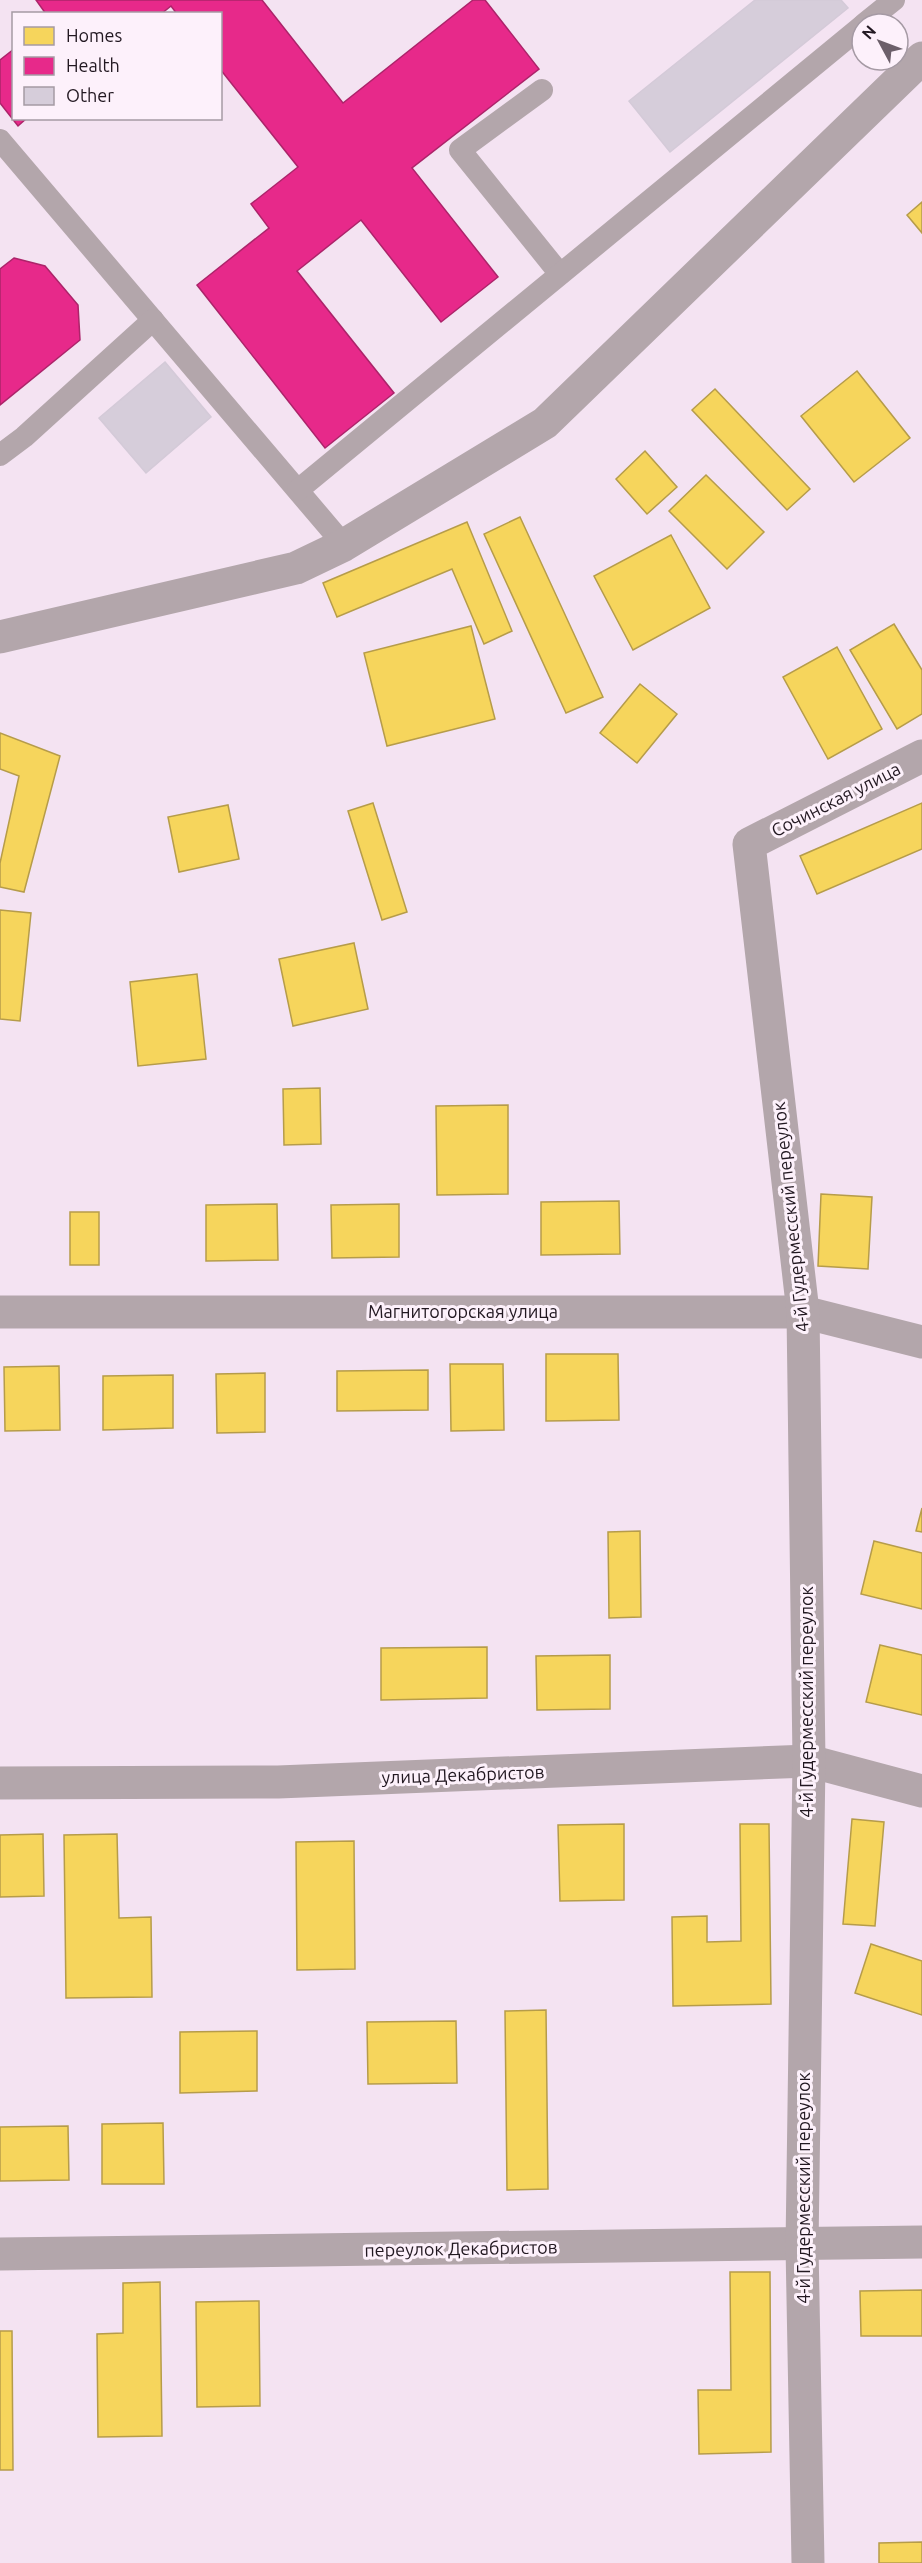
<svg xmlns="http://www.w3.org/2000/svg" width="922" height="2563" font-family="Ubuntu,sans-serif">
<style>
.homes{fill:#f6d55c;stroke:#b69c4a;stroke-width:1.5}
.health{fill:#e7298a;stroke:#ac246a;stroke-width:1.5}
.building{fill:#d6cdda;stroke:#d4cad8;stroke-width:1.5}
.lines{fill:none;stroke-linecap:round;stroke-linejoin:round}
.lane{stroke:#b3a6ab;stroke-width:22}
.street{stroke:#b3a6ab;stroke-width:33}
.labels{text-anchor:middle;stroke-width:6;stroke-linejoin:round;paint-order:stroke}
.street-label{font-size:18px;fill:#221821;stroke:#fdf1fb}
</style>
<rect width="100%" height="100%" fill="#f4e3f2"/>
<g class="homes">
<polygon points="922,202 922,233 907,215"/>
<polygon points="857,371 910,438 854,482 801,416"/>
<polygon points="715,389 810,489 787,510 692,410"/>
<polygon points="645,451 677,487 647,514 616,479"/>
<polygon points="706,475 764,532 727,569 669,511"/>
<polygon points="520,517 603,697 566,713 484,534"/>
<polygon points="467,522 512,631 484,644 452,569 337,617 323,583"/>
<polygon points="671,535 710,608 633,650 594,576"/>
<polygon points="894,624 922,670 922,714 897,729 850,650"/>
<polygon points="471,626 495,719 387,746 364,653"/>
<polygon points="837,647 882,729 828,759 783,677"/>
<polygon points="640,684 677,714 637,763 600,733"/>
<polygon points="0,733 60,756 24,892 0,887 0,863 19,776 0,769"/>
<polygon points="373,803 407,912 382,920 348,811"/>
<polygon points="922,803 922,849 817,894 800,856"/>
<polygon points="228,805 239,859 179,872 168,817"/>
<polygon points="0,910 31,913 20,1021 0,1019"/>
<polygon points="354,943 368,1009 293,1026 279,959"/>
<polygon points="197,974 206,1059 138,1066 130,982"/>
<polygon points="320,1088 321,1144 284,1145 283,1089"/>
<polygon points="508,1105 508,1194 437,1195 436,1106"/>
<polygon points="821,1194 872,1197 868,1269 818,1266"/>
<polygon points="619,1201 620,1254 541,1255 541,1202"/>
<polygon points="277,1204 278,1260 206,1261 206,1205"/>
<polygon points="399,1204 399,1257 332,1258 331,1205"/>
<rect x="70" y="1212" width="29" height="53"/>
<polygon points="546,1354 618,1354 619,1420 546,1421"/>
<polygon points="450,1364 503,1364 504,1430 451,1431"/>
<polygon points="59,1366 60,1430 5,1431 4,1367"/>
<polygon points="428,1370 428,1410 337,1411 337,1371"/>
<polygon points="265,1373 265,1432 217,1433 216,1374"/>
<polygon points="173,1375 173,1428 103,1430 103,1376"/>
<polygon points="922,1508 922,1532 916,1531"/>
<polygon points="640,1531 641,1617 609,1618 608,1532"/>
<polygon points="874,1541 922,1553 922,1609 861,1594"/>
<polygon points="880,1645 922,1655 922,1715 866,1702"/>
<polygon points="487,1647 487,1698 381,1700 381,1648"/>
<polygon points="610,1655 610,1709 537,1710 536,1656"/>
<polygon points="852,1819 884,1822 875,1926 843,1924"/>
<polygon points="624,1824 624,1900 560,1901 558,1825"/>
<polygon points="740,1824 769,1824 771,2004 673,2006 672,1917 707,1916 707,1942 741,1941"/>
<polygon points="43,1834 44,1896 0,1897 0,1835"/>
<polygon points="117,1834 119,1918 151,1917 152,1997 66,1998 64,1835"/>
<polygon points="354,1841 355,1969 297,1970 296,1842"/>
<polygon points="871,1944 922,1961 922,2015 855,1993"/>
<polygon points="546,2010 548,2189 507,2190 505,2011"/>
<polygon points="456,2021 457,2083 368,2084 367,2022"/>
<polygon points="257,2031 257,2091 180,2093 180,2032"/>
<polygon points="163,2123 164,2184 102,2184 102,2124"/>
<polygon points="68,2126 69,2180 0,2181 0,2127"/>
<polygon points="730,2272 770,2272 771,2452 699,2454 698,2390 731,2390"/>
<polygon points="160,2282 162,2436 98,2437 97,2334 123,2333 123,2283"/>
<polygon points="922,2290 922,2336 861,2336 860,2291"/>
<polygon points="259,2301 260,2406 197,2407 196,2302"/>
<polygon points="0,2331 12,2331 13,2470 0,2470"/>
<polygon points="922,2542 922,2563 879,2563 879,2543"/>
</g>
<g class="health">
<polygon points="36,0 262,0 343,103 473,0 485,0 539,69 412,168 498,277 441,322 361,220 297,271 394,393 325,448 197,285 269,228 251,204 298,167 220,69 220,14 177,14 171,6 161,14 46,14"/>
<polygon points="14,49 14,118 27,118 18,126 0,103 0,60"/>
<polygon points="14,258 45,266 78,305 80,340 0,405 0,269"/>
</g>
<g class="building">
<polygon points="755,0 841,0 848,8 670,152 629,101"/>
<polygon points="165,362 211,417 146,473 99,418"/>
</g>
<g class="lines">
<g class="lane">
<polyline points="864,24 894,0"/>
<polyline points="542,90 460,150 560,274"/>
<polyline points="0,140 344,545"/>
<polyline points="0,455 24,437 153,320"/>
<polyline points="298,490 862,26"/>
</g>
<g class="street">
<polyline points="0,637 296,568 344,545 545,423 922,58"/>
<polyline points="0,1312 803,1312 922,1342"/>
<polyline points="0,1783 278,1782 809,1761 922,1791"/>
<polyline points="0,2254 922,2242"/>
<polyline points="808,2563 802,2246 809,1761 803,1312 749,844 922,756"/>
</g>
</g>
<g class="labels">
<g class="street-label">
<text transform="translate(836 800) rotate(-27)" y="6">Сочинская улица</text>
<text transform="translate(791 1217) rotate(-96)" y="6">4-й Гудермесский переулок</text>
<text x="463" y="1318">Магнитогорская улица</text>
<text transform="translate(807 1702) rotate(-90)" y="6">4-й Гудермесский переулок</text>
<text transform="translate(463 1775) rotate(-2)" y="6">улица Декабристов</text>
<text transform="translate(804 2188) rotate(-90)" y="6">4-й Гудермесский переулок</text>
<text transform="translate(461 2249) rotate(-1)" y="6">переулок Декабристов</text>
</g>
</g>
<rect x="12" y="12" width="210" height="108" fill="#fdf1fb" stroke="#a59aa4" stroke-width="1.5"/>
<rect x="24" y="27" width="30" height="18" fill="#f6d55c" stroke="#a59aa4" stroke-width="1.5"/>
<text x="66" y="42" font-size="18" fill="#221821">Homes</text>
<rect x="24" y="57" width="30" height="18" fill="#e7298a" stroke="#a59aa4" stroke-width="1.5"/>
<text x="66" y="72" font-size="18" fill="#221821">Health</text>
<rect x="24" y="87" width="30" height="18" fill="#d6cdda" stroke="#a59aa4" stroke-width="1.5"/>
<text x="66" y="102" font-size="18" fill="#221821">Other</text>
<g transform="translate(880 42) rotate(311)"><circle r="28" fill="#fdf1fb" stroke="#a59aa4" stroke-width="1.5"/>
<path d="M0-4.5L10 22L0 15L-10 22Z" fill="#6c5f6a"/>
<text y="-9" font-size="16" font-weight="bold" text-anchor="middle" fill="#221821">N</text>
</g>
</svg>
